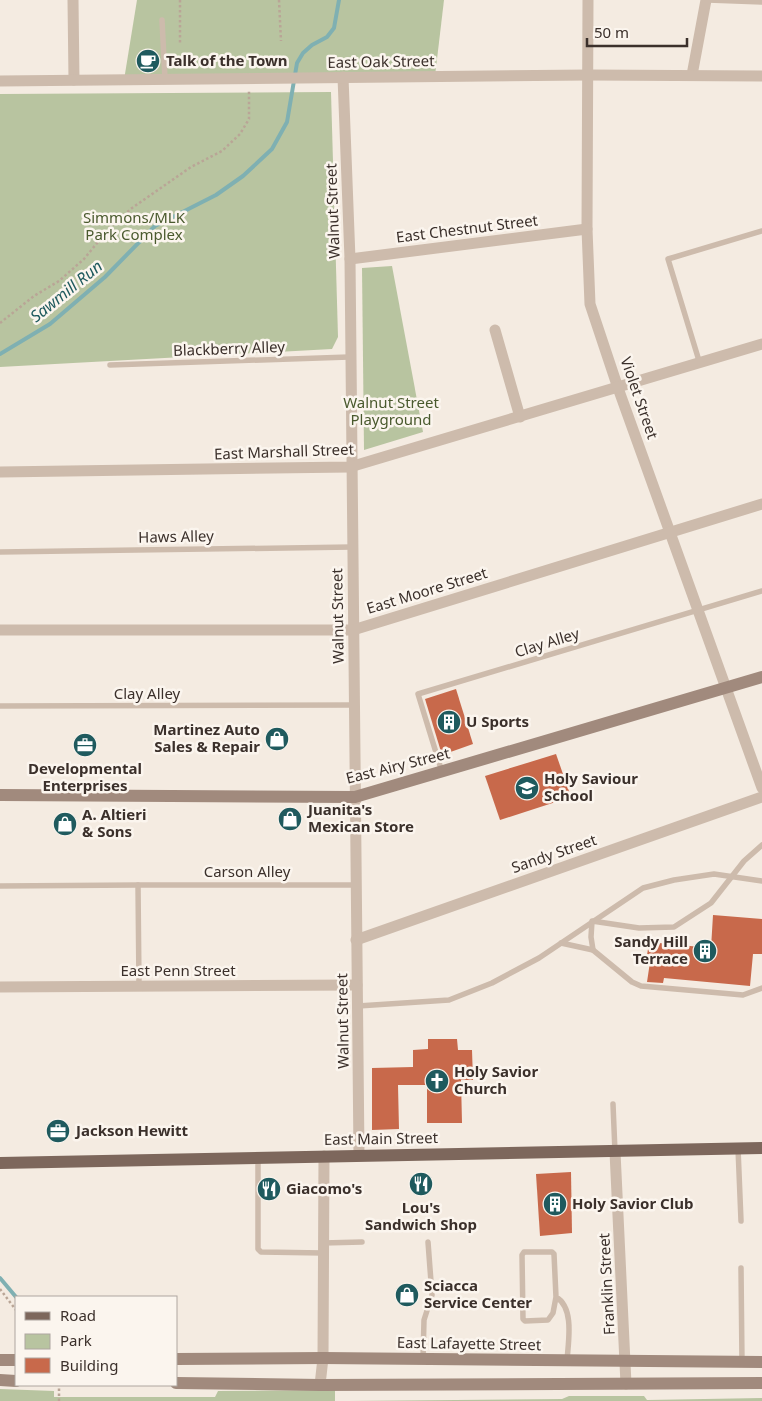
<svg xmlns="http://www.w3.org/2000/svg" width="762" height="1401" font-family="'Noto Sans',sans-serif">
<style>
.green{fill:#b8c4a0}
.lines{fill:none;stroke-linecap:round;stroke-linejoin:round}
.stream{stroke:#7fb0b2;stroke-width:4}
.building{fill:#c8694b}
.path{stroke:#b9a596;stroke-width:2.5;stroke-dasharray:2.5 2.5;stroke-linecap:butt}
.lane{stroke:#cdbbac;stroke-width:5.5}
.street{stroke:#cdbbac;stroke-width:11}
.secondary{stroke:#a18a7d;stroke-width:12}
.primary{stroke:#7d675c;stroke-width:12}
.labels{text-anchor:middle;stroke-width:5;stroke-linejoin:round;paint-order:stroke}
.poi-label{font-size:15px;font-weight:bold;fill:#3b302b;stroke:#fbf5ee;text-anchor:start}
.street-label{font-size:15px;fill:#3b302b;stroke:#fbf5ee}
.park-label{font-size:15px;fill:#4a5a2e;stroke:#fbf5ee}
.water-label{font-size:16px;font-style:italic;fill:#1f5a5e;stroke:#fbf5ee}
</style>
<rect width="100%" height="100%" fill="#f4ebe1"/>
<g class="green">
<polygon points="137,0 444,0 435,76 124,80"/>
<polygon points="331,92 338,337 332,349 0,367 0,94"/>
<polygon points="392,266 423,432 364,450 362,268"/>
<polygon points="0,1389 54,1391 54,1397 215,1397 218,1391 335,1390 335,1401 0,1401"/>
<polygon points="569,1396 644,1396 647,1400 762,1398 762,1401 347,1401 562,1399"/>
</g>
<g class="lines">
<g class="stream">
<polyline points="0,354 50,324 105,277 155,226 216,195 243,176 272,149 287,122 297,63 303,53 312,45 327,37 334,28 339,0"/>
<polyline points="0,1278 16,1297"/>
</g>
</g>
<g class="building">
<polygon points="456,689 473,744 442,755 425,699"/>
<polygon points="556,754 571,797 500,820 485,776"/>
<polygon points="713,915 762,919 762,954 753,954 750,986 664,978 663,983 647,982 650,962 646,962 649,942 711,948"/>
<polygon points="428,1039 457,1039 458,1050 472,1050 473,1080 461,1080 462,1123 427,1123 427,1085 398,1085 399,1129 372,1130 372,1068 413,1067 413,1050 428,1049"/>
<polygon points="571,1172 572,1233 540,1236 536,1174"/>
</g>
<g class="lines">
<g class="path">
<polyline points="180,0 180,44"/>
<polyline points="279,0 281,41"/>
<polyline points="0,323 34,296 59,281 84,259 111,226 132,208 191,167 222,151 240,134 249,119 249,91"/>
<polyline points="0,1289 16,1310"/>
<polyline points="59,1401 59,1385"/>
</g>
<g class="lane">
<polyline points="708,0 762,2"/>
<polyline points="162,20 165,79"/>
<polyline points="700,364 668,259 762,231"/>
<polyline points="110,365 349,357"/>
<polyline points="0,552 352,547"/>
<polyline points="0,706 354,705"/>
<polyline points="442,772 418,694 762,591"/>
<polyline points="0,886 138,885"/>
<polyline points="561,943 593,950 632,982 641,986 743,995 762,988"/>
<polyline points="593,950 591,937 592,921 639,928 674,927 711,903 744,861 762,845"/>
<polyline points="139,986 138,885 356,885"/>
<polyline points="358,1006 449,1000 492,983 539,958 643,888 674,880 714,874 762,881"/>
<polyline points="613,1104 615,1152"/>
<polyline points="738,1148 741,1221"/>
<polyline points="258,1157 258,1249 261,1252 323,1253"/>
<polyline points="323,1243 362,1242"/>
<polyline points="741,1268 742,1362"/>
<path d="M556,1297L553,1313L548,1320L525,1321L523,1319L522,1255L524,1252H552L554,1254L556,1297C575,1308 568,1343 567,1361"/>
<polyline points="423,1359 424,1320 432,1295 428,1242"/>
</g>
<g class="street">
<polyline points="73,0 74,80"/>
<polyline points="588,0 587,229 590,304 618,388 762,788"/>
<polyline points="692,75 706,0"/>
<polyline points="343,77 350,259 359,1155"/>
<polyline points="0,81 589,75 762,76"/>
<polyline points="350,259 587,229"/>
<polyline points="495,330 520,417"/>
<polyline points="0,472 350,467 762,344"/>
<polyline points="0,630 353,630 762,504"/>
<polyline points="356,940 762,797"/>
<polyline points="0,987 357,985"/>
<polyline points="615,1152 626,1384"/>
<polyline points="320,1385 323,1358 324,1156"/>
</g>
<g class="secondary">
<polyline points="0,795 355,797 762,677"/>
<polyline points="176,1359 323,1358 762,1362"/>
<polyline points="0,1360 16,1360"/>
<polyline points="0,1380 16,1381"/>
<polyline points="176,1383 320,1385 762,1383"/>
</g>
<polyline class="primary" points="0,1163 762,1148"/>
</g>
<defs>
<g id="cafe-disc" transform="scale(1.25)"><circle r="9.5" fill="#1f5a5e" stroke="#fbf5ee"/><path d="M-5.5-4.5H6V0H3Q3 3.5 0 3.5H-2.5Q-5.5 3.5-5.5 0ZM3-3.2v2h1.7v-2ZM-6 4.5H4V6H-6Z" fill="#fff"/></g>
<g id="building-disc" transform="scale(1.25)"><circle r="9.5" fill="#1f5a5e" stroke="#fbf5ee"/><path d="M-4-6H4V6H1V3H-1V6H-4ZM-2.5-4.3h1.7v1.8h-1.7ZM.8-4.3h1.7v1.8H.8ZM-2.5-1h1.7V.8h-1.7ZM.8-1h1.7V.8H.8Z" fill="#fff"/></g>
<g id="shop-disc" transform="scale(1.25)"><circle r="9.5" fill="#1f5a5e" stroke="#fbf5ee"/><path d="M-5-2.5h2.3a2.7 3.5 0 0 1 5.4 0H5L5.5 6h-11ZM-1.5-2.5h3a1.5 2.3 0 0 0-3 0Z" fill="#fff"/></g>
<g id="office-disc" transform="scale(1.25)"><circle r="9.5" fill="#1f5a5e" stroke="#fbf5ee"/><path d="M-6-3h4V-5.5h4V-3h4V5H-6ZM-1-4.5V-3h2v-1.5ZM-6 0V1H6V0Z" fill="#fff"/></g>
<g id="school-disc" transform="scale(1.25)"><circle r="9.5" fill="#1f5a5e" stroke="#fbf5ee"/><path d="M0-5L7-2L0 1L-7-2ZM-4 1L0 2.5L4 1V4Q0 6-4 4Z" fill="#fff"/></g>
<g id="church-disc" transform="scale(1.25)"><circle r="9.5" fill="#1f5a5e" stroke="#fbf5ee"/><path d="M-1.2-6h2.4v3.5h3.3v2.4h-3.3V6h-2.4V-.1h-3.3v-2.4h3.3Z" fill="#fff"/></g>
<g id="restaurant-disc" transform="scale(1.25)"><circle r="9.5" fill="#1f5a5e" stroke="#fbf5ee"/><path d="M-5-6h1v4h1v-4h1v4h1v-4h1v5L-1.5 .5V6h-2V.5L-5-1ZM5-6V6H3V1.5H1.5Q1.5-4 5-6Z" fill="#fff"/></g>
</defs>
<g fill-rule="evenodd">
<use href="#cafe-disc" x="148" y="61"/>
<use href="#building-disc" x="449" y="722"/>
<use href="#shop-disc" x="277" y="739"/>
<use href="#office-disc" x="85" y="745"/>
<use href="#school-disc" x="527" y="788"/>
<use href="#shop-disc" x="290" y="819"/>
<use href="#shop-disc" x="65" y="824"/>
<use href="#building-disc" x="705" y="951"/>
<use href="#church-disc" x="437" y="1081"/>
<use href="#office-disc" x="58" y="1131"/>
<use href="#restaurant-disc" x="421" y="1184"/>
<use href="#restaurant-disc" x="269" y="1189"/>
<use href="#building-disc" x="555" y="1204"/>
<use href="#shop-disc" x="407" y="1295"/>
</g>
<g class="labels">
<g class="poi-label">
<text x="166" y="66">Talk of the Town</text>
<text x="466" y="727">U Sports</text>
<text x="260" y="735" text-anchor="end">Martinez Auto<tspan x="260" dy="17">Sales &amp; Repair</tspan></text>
<text x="85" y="774" text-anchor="middle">Developmental<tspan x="85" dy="17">Enterprises</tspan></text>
<text x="544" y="784">Holy Saviour<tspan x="544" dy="17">School</tspan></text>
<text x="308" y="815">Juanita's<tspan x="308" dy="17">Mexican Store</tspan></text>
<text x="82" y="820">A. Altieri<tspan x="82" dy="17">&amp; Sons</tspan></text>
<text x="688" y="947" text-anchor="end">Sandy Hill<tspan x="688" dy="17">Terrace</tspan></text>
<text x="454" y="1077">Holy Savior<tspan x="454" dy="17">Church</tspan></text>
<text x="76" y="1136">Jackson Hewitt</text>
<text x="286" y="1194">Giacomo's</text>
<text x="572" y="1209">Holy Savior Club</text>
<text x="421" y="1213" text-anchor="middle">Lou's<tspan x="421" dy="17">Sandwich Shop</tspan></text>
<text x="424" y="1291">Sciacca<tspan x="424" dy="17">Service Center</tspan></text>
</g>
<g class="street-label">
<text transform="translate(381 62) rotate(-1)" y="5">East Oak Street</text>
<text transform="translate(333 211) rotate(-92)" y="5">Walnut Street</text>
<text transform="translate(467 229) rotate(-7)" y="5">East Chestnut Street</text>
<text transform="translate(229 349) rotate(-2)" y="5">Blackberry Alley</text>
<text transform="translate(639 398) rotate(71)" y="5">Violet Street</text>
<text transform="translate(284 452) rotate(-2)" y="5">East Marshall Street</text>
<text transform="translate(176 537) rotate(-1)" y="5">Haws Alley</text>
<text transform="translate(427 591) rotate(-17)" y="5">East Moore Street</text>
<text transform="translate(338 616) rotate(-91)" y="5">Walnut Street</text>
<text transform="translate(547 643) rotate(-17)" y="5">Clay Alley</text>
<text x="147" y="699">Clay Alley</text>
<text transform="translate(398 766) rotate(-14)" y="5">East Airy Street</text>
<text transform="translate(554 854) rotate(-19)" y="5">Sandy Street</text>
<text x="247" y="877">Carson Alley</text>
<text x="178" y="976">East Penn Street</text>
<text transform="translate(343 1021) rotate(-91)" y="5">Walnut Street</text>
<text transform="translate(381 1139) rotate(-1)" y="5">East Main Street</text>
<text transform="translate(607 1284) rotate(-93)" y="5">Franklin Street</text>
<text transform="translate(469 1344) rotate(1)" y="5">East Lafayette Street</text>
</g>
<g class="park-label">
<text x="134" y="223">Simmons/MLK<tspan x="134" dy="17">Park Complex</tspan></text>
<text x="391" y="408">Walnut Street<tspan x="391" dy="17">Playground</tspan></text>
</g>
<g class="water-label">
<text transform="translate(66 291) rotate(-39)" y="6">Sawmill Run</text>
</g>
</g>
<rect x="15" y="1296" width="162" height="90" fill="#fbf5ee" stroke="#aea6a0"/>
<rect x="25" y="1312" width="25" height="8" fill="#7d675c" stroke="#aea6a0"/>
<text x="60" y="1321" font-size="15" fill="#3b302b">Road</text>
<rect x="25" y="1334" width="25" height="15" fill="#b8c4a0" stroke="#aea6a0"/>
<text x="60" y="1346" font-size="15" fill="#3b302b">Park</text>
<rect x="25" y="1358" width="25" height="15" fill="#c8694b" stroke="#aea6a0"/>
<text x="60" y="1371" font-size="15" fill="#3b302b">Building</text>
<path d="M587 38v8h100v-8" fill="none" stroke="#3b302b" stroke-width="2.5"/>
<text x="594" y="38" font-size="15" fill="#3b302b" stroke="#fbf5ee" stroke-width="4" paint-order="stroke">50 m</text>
</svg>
